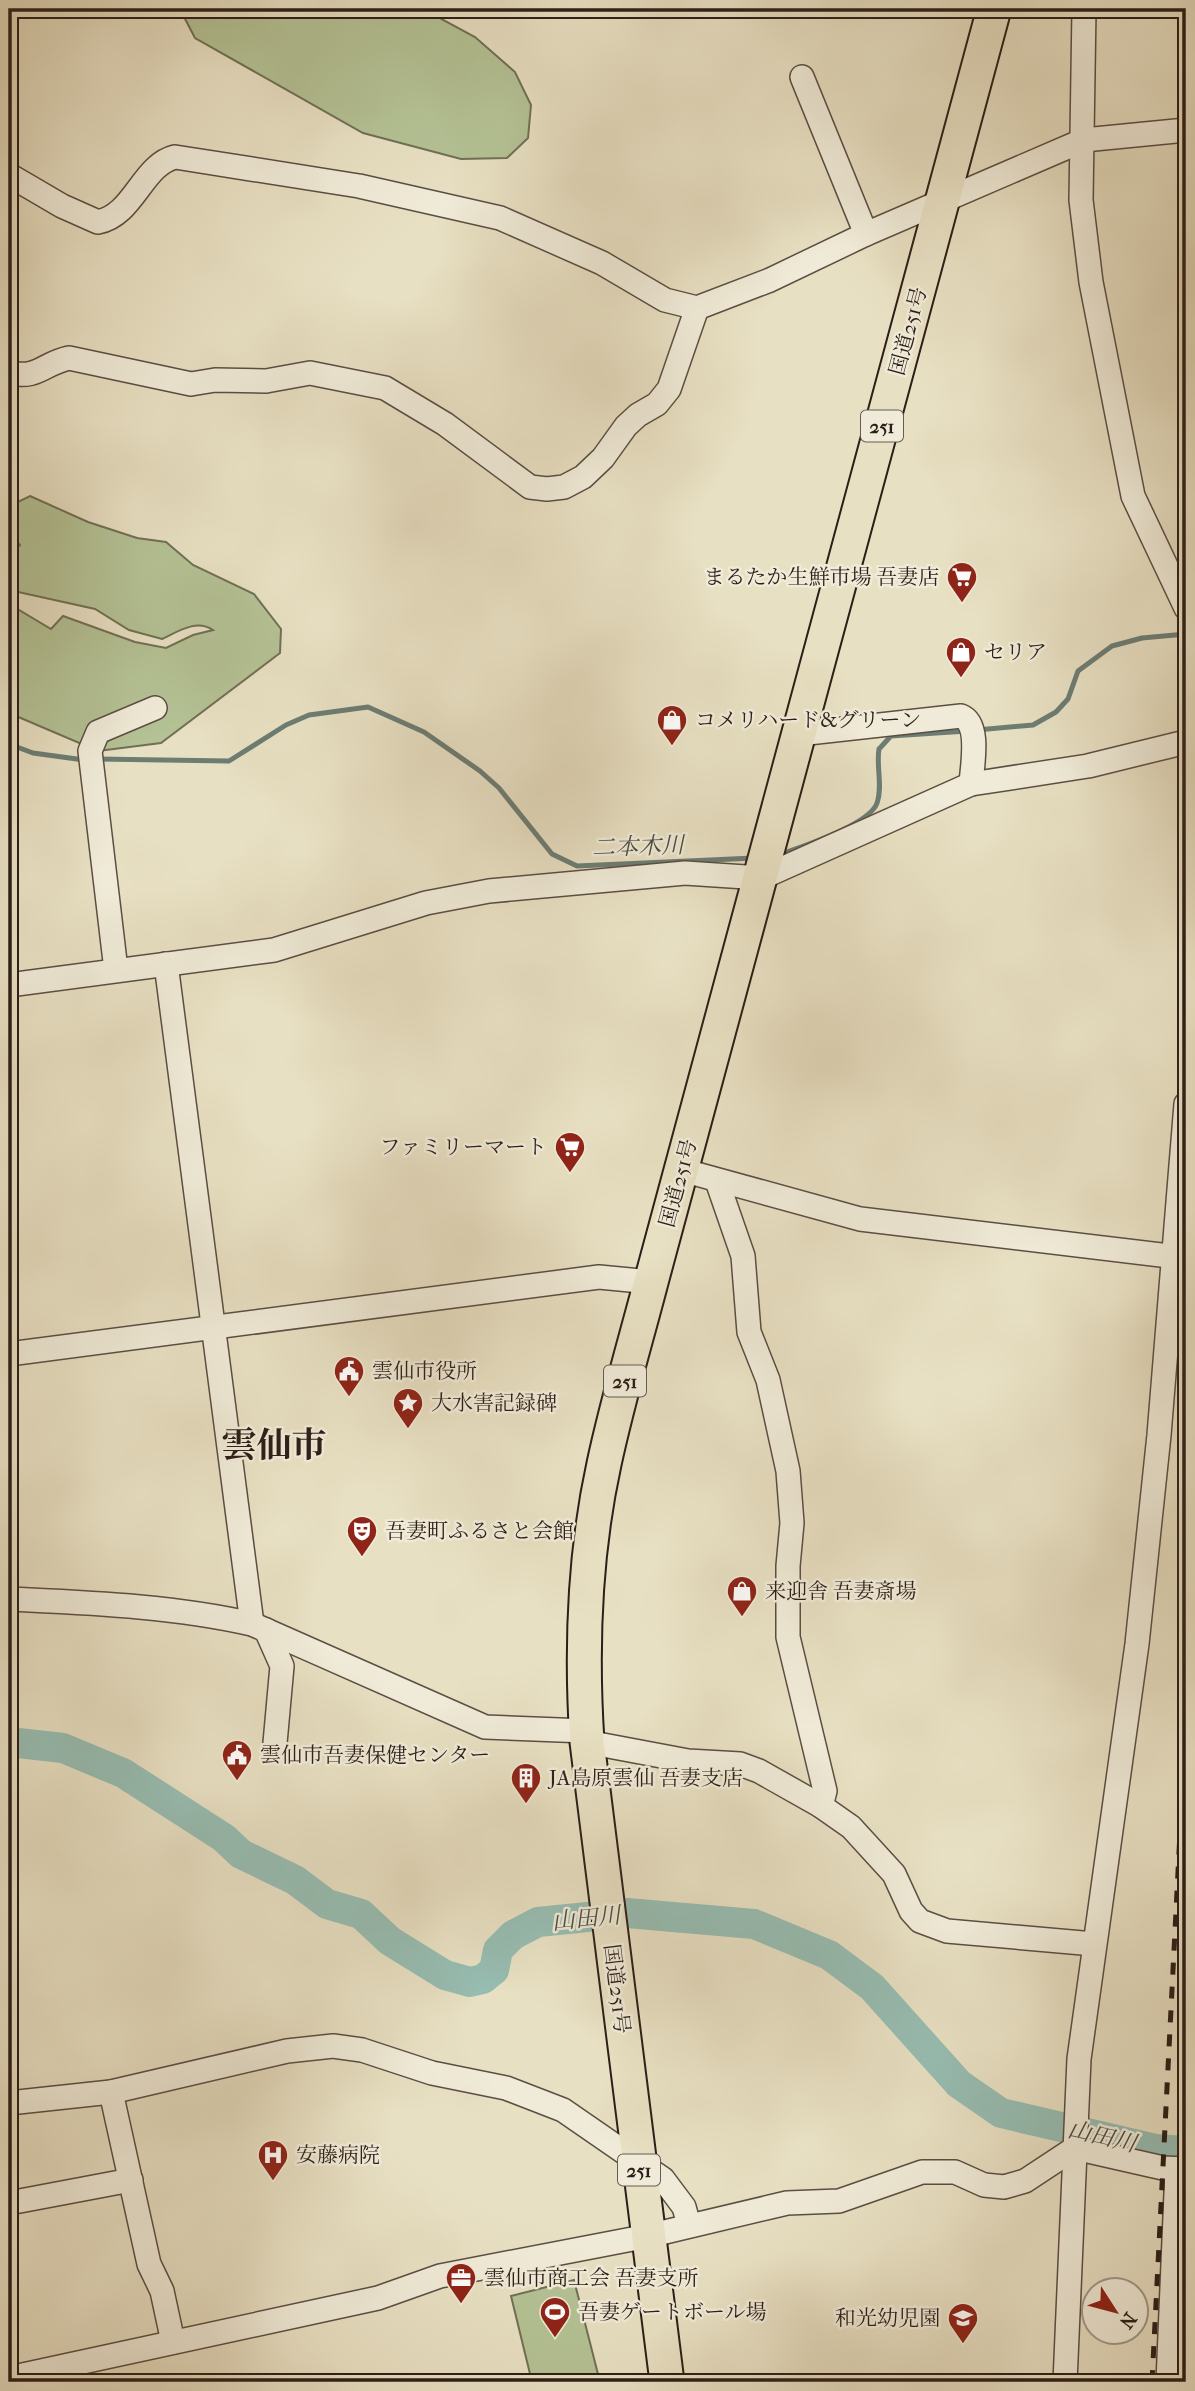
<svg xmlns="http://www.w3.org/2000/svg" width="1195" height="2391" font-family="'IM FELL French Canon','Noto Serif JP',serif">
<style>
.green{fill:#b4c295;stroke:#707056;stroke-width:2}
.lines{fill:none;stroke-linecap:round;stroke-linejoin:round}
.stream{stroke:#6c7d74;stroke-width:5}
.river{stroke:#97bdb2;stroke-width:30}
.minor-casing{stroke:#5b4e43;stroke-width:26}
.highway-casing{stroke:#2c1e18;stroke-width:37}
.minor{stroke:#f0ebd8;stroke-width:23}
.highway{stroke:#e8e0c3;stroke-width:33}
.rail{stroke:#2c1e18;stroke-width:5;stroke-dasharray:12 12;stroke-linecap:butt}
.labels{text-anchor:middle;stroke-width:5;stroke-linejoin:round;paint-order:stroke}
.shield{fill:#f0ebd8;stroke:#675c52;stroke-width:2}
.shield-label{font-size:19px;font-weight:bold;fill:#2c1e18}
.street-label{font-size:21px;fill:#2c1e18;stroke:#f0ebd8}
.poi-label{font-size:21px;fill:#2c1e18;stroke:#f0ebd8;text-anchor:start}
.water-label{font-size:23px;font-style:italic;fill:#4c4e46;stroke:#f0ebd8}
.town-label{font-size:35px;font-weight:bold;fill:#2c1e18;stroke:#f0ebd8}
</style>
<rect width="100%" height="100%" fill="#e8e0c3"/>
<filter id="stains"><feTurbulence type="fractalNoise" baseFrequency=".00286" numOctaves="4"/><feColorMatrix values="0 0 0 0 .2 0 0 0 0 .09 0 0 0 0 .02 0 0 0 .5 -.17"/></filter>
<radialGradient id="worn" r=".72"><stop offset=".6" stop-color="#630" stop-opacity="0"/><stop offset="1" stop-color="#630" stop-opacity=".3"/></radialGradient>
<g class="green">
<polygon points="183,9 423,9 475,37 515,72 531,105 528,138 507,158 461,159 363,133 195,38 182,13"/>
<path d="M30,496L88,522L137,538L166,542L193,565L254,594L281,629L280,653L161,743L98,751L9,713V604L51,629L63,616L135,642L166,648L193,635L213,630C196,619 179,631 162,639L129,630L95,609L9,590V556L20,545L9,533V498L14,504Z"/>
<polygon points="574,2280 600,2382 532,2382 511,2296"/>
</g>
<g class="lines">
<g class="stream">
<polyline points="977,730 1033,725 1056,712 1068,699 1078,671 1112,646 1142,638 1186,634"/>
<polyline points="9,744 33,753 84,760"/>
<polyline points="97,759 229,761 286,725 309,715 368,707 424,732 480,771 499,788 552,854 577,866 754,858"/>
<path d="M778,855C799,848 870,824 877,803C883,787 876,766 879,749L891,736L967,731"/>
</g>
<polyline class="river" points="9,1742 63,1748 123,1773 224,1838 241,1854 295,1880 327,1904 361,1914 390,1941 445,1975 470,1982 483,1979 494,1970 498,1950 513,1935 538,1922 627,1913 754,1924 829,1955 872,1987 959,2084 1001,2113 1156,2149 1186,2151"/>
<g class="minor-casing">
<g id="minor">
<polyline points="1084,9 1081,200 1091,282 1133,496 1186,608"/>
<polyline points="802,77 866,234"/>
<path d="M9,175L62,206L98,222C134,215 142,165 175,157L359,186L500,218L602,263L665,300L697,308L770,280L866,234L1084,140L1186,130"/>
<path d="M9,373C39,379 42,364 69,358L191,384L215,380L266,381L310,373L385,388L445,424L530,487L547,489L564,487L583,477L603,458L626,426L638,415L657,404L669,389L697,308"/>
<path d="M799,734L961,716C981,724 972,766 971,784"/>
<polyline points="166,964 252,1624"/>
<polyline points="116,970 90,751 98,732 155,708"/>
<polyline points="9,985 274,950 426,903 489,891 685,873 761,878 971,784 1088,766 1186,742"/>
<polyline points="682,1170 860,1219 1186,1258"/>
<polyline points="717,1181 743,1256 749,1332 768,1380 788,1471 792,1523 788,1566 788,1637 825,1791 821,1806"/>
<polyline points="9,1354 599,1277 651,1282"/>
<path d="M9,1599C90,1603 173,1606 252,1624L485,1727L586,1731"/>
<polyline points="266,1630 282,1666 275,1743"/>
<polyline points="587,1742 688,1761 740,1764 759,1771 821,1806 851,1827 894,1874 911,1911 920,1921 947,1931 1094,1944"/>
<polyline points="111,2092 149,2264 162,2291 173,2342"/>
<polyline points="9,2103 111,2092 287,2051 333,2046 362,2050 432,2073 506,2088 563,2110 663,2179 684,2207 689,2225"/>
<polyline points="9,2203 131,2180"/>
<polyline points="9,2378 378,2298 440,2276 648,2236 787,2203 839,2201 922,2172 955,2172 984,2185 1004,2187 1025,2181 1075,2148 1163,2168 1186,2169"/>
<polyline points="1065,2382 1079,2059 1137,1644 1159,1435 1186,1104"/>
<polyline points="1168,2382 1177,2169"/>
</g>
</g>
<g class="highway-casing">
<path id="highway" d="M667,2382L587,1742C581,1649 584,1555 604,1464C617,1403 635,1343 651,1282L994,9"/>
</g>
<use href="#minor" class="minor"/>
<use href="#highway" class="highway"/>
<polyline class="rail" points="1152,2382 1186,1715"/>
</g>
<defs>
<g id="supermarket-pin" transform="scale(1.575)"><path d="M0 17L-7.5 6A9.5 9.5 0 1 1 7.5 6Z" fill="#8f2418" stroke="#f0ebd8"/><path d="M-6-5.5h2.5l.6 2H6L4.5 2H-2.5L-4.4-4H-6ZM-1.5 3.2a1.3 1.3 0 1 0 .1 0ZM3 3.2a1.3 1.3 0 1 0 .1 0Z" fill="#fff"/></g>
<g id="shop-pin" transform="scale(1.575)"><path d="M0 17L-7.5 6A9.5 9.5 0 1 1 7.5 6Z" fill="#8f2418" stroke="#f0ebd8"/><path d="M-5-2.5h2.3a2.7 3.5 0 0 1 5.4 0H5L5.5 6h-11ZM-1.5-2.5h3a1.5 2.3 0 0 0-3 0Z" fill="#fff"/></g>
<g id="civic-pin" transform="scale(1.575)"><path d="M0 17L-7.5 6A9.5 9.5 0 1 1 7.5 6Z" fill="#8f2418" stroke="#f0ebd8"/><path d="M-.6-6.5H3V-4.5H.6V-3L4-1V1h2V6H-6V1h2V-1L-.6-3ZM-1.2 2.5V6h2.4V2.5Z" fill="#fff"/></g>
<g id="sight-pin" transform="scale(1.575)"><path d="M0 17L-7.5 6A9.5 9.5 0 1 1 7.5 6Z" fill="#8f2418" stroke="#f0ebd8"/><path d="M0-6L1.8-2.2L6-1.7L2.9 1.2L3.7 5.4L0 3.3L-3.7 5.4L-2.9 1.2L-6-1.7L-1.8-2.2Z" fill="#fff"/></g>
<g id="theatre-pin" transform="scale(1.575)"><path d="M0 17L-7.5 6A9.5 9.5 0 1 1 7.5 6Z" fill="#8f2418" stroke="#f0ebd8"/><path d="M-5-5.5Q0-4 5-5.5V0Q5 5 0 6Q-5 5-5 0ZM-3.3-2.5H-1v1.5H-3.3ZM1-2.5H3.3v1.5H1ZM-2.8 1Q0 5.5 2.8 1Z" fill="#fff"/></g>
<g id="building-pin" transform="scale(1.575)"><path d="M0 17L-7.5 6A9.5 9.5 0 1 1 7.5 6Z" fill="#8f2418" stroke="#f0ebd8"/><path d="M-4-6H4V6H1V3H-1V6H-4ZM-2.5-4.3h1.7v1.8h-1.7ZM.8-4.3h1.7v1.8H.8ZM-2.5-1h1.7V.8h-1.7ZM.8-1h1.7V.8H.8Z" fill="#fff"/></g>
<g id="hospital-pin" transform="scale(1.575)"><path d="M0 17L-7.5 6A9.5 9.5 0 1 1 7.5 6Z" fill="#8f2418" stroke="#f0ebd8"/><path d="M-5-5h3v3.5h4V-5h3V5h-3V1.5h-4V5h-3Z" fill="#fff"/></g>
<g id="office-pin" transform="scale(1.575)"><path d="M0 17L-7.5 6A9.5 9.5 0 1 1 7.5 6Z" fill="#8f2418" stroke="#f0ebd8"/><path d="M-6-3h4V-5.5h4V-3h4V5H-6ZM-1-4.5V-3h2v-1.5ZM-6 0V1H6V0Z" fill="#fff"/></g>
<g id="stadium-pin" transform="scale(1.575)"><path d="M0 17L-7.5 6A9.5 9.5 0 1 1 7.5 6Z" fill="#8f2418" stroke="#f0ebd8"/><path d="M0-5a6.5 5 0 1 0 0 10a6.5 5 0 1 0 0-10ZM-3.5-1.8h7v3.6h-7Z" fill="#fff"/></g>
<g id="school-pin" transform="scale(1.575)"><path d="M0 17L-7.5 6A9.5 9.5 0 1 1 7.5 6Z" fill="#8f2418" stroke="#f0ebd8"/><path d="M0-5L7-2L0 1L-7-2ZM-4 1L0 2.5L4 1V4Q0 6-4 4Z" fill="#fff"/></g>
</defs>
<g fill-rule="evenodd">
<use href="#supermarket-pin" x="962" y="577"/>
<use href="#shop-pin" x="961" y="652"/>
<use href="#shop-pin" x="672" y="720"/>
<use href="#supermarket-pin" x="570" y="1147"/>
<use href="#civic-pin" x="349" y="1371"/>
<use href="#sight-pin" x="408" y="1403"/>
<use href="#theatre-pin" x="362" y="1531"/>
<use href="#shop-pin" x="742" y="1591"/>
<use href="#civic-pin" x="237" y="1755"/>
<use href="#building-pin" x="526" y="1778"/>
<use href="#hospital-pin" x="273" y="2155"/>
<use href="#office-pin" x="461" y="2278"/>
<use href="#stadium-pin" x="555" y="2312"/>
<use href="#school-pin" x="963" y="2318"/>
</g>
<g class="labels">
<g class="shield">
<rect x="861" y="410.5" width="42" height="31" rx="5"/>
<rect x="604" y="1365.5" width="42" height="31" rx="5"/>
<rect x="618" y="2154.5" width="42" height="31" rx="5"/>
</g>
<g class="shield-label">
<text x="882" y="433">251</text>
<text x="625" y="1388">251</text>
<text x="639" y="2177">251</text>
</g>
<g class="street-label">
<text transform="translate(908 331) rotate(-75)" y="7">国道251号</text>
<text transform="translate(678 1183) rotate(-75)" y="7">国道251号</text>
<text transform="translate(617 1989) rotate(83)" y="7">国道251号</text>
</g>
<g class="poi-label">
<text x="939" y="584" text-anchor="end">まるたか生鮮市場 吾妻店</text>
<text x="984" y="659">セリア</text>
<text x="695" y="727">コメリハード&amp;グリーン</text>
<text x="547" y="1154" text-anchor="end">ファミリーマート</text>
<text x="372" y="1378">雲仙市役所</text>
<text x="431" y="1410">大水害記録碑</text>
<text x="385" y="1538">吾妻町ふるさと会館</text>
<text x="765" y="1598">来迎舎 吾妻斎場</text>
<text x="260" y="1762">雲仙市吾妻保健センター</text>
<text x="549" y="1785">JA島原雲仙 吾妻支店</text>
<text x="296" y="2162">安藤病院</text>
<text x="484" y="2285">雲仙市商工会 吾妻支所</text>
<text x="578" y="2319">吾妻ゲートボール場</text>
<text x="940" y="2325" text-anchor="end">和光幼児園</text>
</g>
<g class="water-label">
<text transform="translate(638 846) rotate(-2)" y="8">二本木川</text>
<text transform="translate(586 1918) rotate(-6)" y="8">山田川</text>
<text transform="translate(1102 2136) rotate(13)" y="8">山田川</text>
</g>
<g class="town-label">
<text x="274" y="1457">雲仙市</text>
</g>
</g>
<rect width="1195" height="2391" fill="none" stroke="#e8e0c3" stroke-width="35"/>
<rect x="10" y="10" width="1174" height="2370" fill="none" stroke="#2c1e18" stroke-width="3.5"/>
<rect x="18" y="18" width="1160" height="2356" fill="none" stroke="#2c1e18" stroke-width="2"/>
<g transform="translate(1115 2311) rotate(126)"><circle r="33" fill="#f0ebd8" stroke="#a2998b" stroke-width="2"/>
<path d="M0-5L12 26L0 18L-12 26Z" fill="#8f2418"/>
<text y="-10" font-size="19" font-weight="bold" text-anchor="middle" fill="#2c1e18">N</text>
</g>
<rect width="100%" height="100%" filter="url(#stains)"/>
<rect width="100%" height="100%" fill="url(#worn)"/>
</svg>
